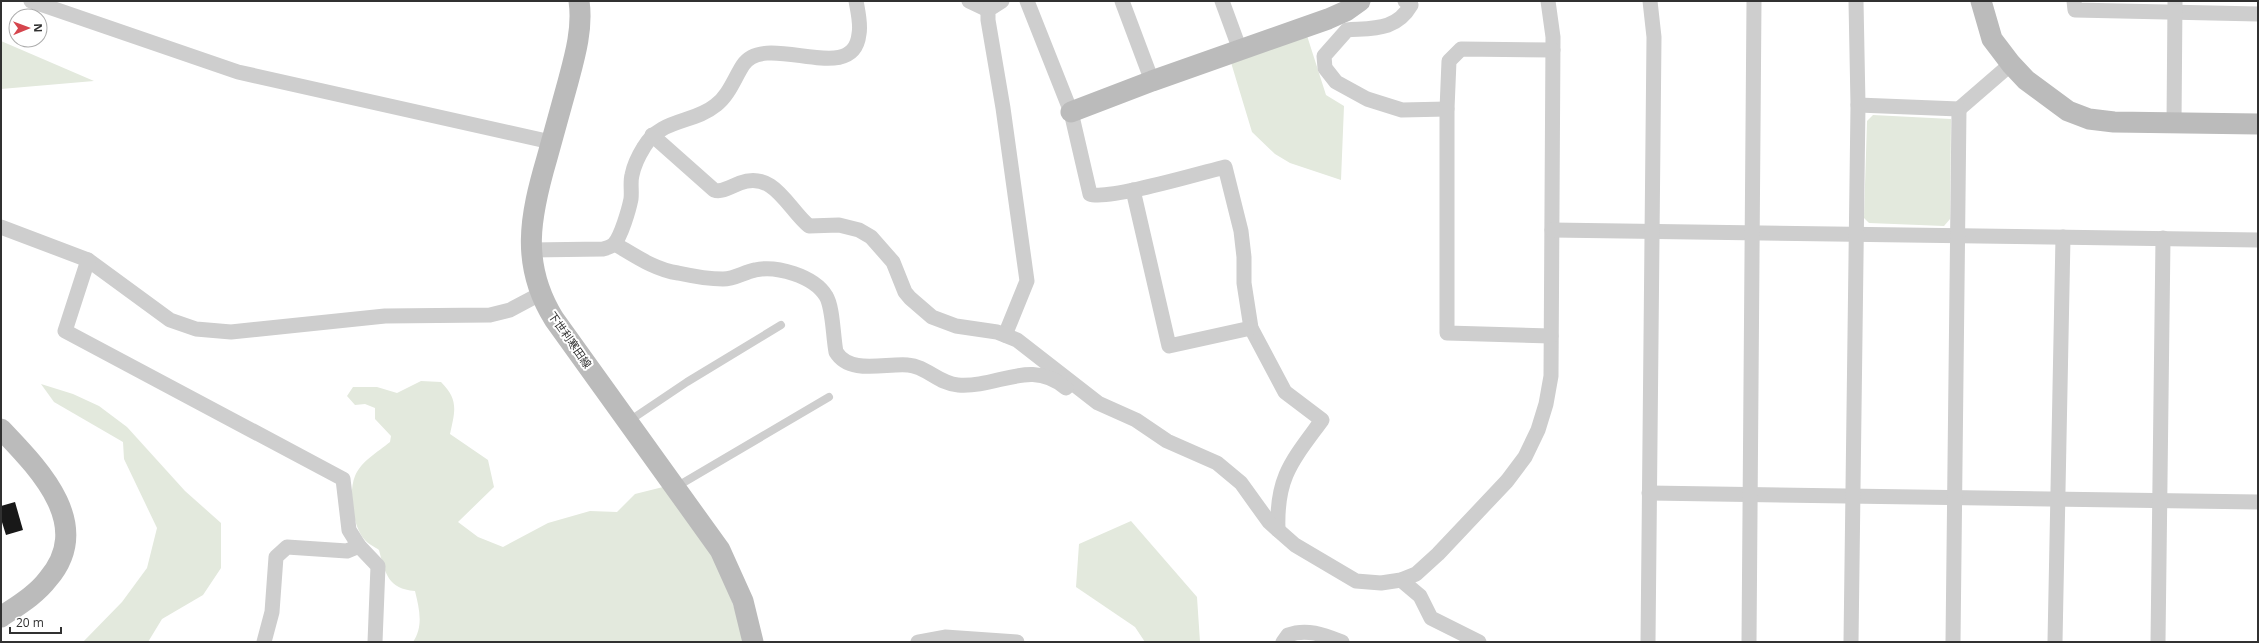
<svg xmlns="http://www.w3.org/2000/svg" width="2259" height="643" font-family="'Open Sans','Noto Sans JP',sans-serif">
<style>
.green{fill:#e3e9dd}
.building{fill:#181818}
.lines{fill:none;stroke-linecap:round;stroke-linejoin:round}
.lane{stroke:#cecece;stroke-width:8}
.street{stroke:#cecece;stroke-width:15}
.secondary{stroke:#bbb;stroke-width:21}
.labels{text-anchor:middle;stroke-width:4;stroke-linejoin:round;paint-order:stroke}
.street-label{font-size:11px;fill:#313131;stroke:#fff}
</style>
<rect width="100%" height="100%" fill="#fff"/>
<g class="green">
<polygon points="1302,20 1326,95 1344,106 1341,180 1290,163 1275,154 1252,132 1226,46"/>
<polygon points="1,41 94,81 1,89"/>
<polygon points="1873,115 1951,119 1950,219 1944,226 1869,223 1864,218 1867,121"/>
<path d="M421,381L441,382C459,400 455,411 450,434L488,460L494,487L458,522L478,537L503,547L548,523L590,511L617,512L635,494L663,487L718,561L746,642H413C424,626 419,608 415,591C388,589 385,573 379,550C375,547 368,544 364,539C353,526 348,493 355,476C361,461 378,452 390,442L391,436L375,419V408L365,404L355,405L347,396L353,387H377L397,393Z"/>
<polygon points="41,384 73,394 99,406 127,427 185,491 221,523 221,568 203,595 162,619 148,642 83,642 122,602 147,568 157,528 124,459 123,442 54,402"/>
<polygon points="1131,521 1197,597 1200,642 1145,642 1135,627 1076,587 1079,544"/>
</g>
<polygon class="building" points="15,502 23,530 6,535 1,519 1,506"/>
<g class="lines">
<g class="lane">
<polyline points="629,421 687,382 781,325"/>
<polyline points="676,487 829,397"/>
</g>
<g class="street">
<polyline points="31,1 238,72 551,142"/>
<polyline points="969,1 988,10"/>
<polyline points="1002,1 988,10 988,20 1003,108 1027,281 1005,335"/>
<path d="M1027,1L1071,112L1090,194C1107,201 1201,173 1225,167L1241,231L1244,257V283L1251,328L1285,392L1322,420C1292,461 1276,477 1278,530"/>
<polyline points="1122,1 1152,81"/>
<polyline points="1222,1 1240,50"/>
<path d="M1405,1L1411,5C1396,31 1373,28 1347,30L1324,56L1325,68L1336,82L1367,99L1402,110L1447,109"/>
<polyline points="2074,1 2075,10 2258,14"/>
<polyline points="1858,105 1959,109 2011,64"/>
<polyline points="2174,123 2175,1"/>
<path d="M652,135L714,190C722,193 732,186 740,183C774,170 788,209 809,226L839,225L859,230L871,237L893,262L905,292L910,298L932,317L956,326L997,332L1017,340L1098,403L1136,420L1167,441L1217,463L1241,483L1269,522L1295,545L1356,581L1381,583L1401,580L1416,574L1438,554L1507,481L1525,457L1538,430L1546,404L1551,376L1553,37L1548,1"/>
<polyline points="1133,190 1169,346 1251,328"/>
<polyline points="1,227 88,260 170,320 196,329 231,332 385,316 490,315 510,310 540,294"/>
<polyline points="1552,230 2258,240"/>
<path d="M615,244C634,255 655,270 678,273C692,276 708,279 723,279C735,279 744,272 755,270C776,265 814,276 826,296C833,307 833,337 836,352C850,375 885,363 908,365C926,366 939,384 958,385C999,388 1030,358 1066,388"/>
<path d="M531,250L603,249C607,248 611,247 614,244C621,237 629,209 631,199C632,191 630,182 632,175C634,165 639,155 644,147C661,118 693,124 716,105C729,95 734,79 743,65C766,30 853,88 859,34C861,24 858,12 856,1"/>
<polyline points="88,260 65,331 343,479 349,530 359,546 378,566 375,642"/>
<polyline points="1551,336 1447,333 1447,109 1449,61 1461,49 1553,50"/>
<polyline points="1649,493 2258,502"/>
<polyline points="1401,580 1420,596 1431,618 1479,642"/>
<polyline points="264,642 272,612 276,557 287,547 347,551 359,546"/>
<polyline points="918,642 945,637 1017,642"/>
<path d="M1283,642L1288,635C1307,628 1324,635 1342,642"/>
<polyline points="1648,642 1654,37 1650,1"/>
<polyline points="1749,642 1754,1"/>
<polyline points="1851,642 1858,105 1856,1"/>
<polyline points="1953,642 1959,109"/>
<polyline points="2055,642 2063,237"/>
<polyline points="2158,642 2163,238"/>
</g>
<g class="secondary">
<path d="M579,1C583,28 575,56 568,82C561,107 554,133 547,158C530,216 520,264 554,319L720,550L743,601L753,642"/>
<polyline points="1981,1 1992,39 2011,64 2026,80 2068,111 2089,119 2114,122 2258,124"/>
<polyline points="1071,112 1152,81 1328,19 1346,11 1360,1"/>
<path d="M1,429C38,468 95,524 48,579C36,595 17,606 1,617"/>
</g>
</g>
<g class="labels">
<g class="street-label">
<text transform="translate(570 340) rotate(55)" y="4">下世利寒田線</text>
</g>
</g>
<rect width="2259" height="643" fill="none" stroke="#313131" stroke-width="4"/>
<g transform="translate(28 28) rotate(89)"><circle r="19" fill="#ffffff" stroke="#adadad"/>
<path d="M0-3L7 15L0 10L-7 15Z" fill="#d5454d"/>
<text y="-6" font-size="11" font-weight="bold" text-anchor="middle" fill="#313131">N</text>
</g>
<path d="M10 627v6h51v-6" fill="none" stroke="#313131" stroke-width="2"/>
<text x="16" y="627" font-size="12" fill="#313131" stroke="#ffffff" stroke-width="3" paint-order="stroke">20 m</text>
</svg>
